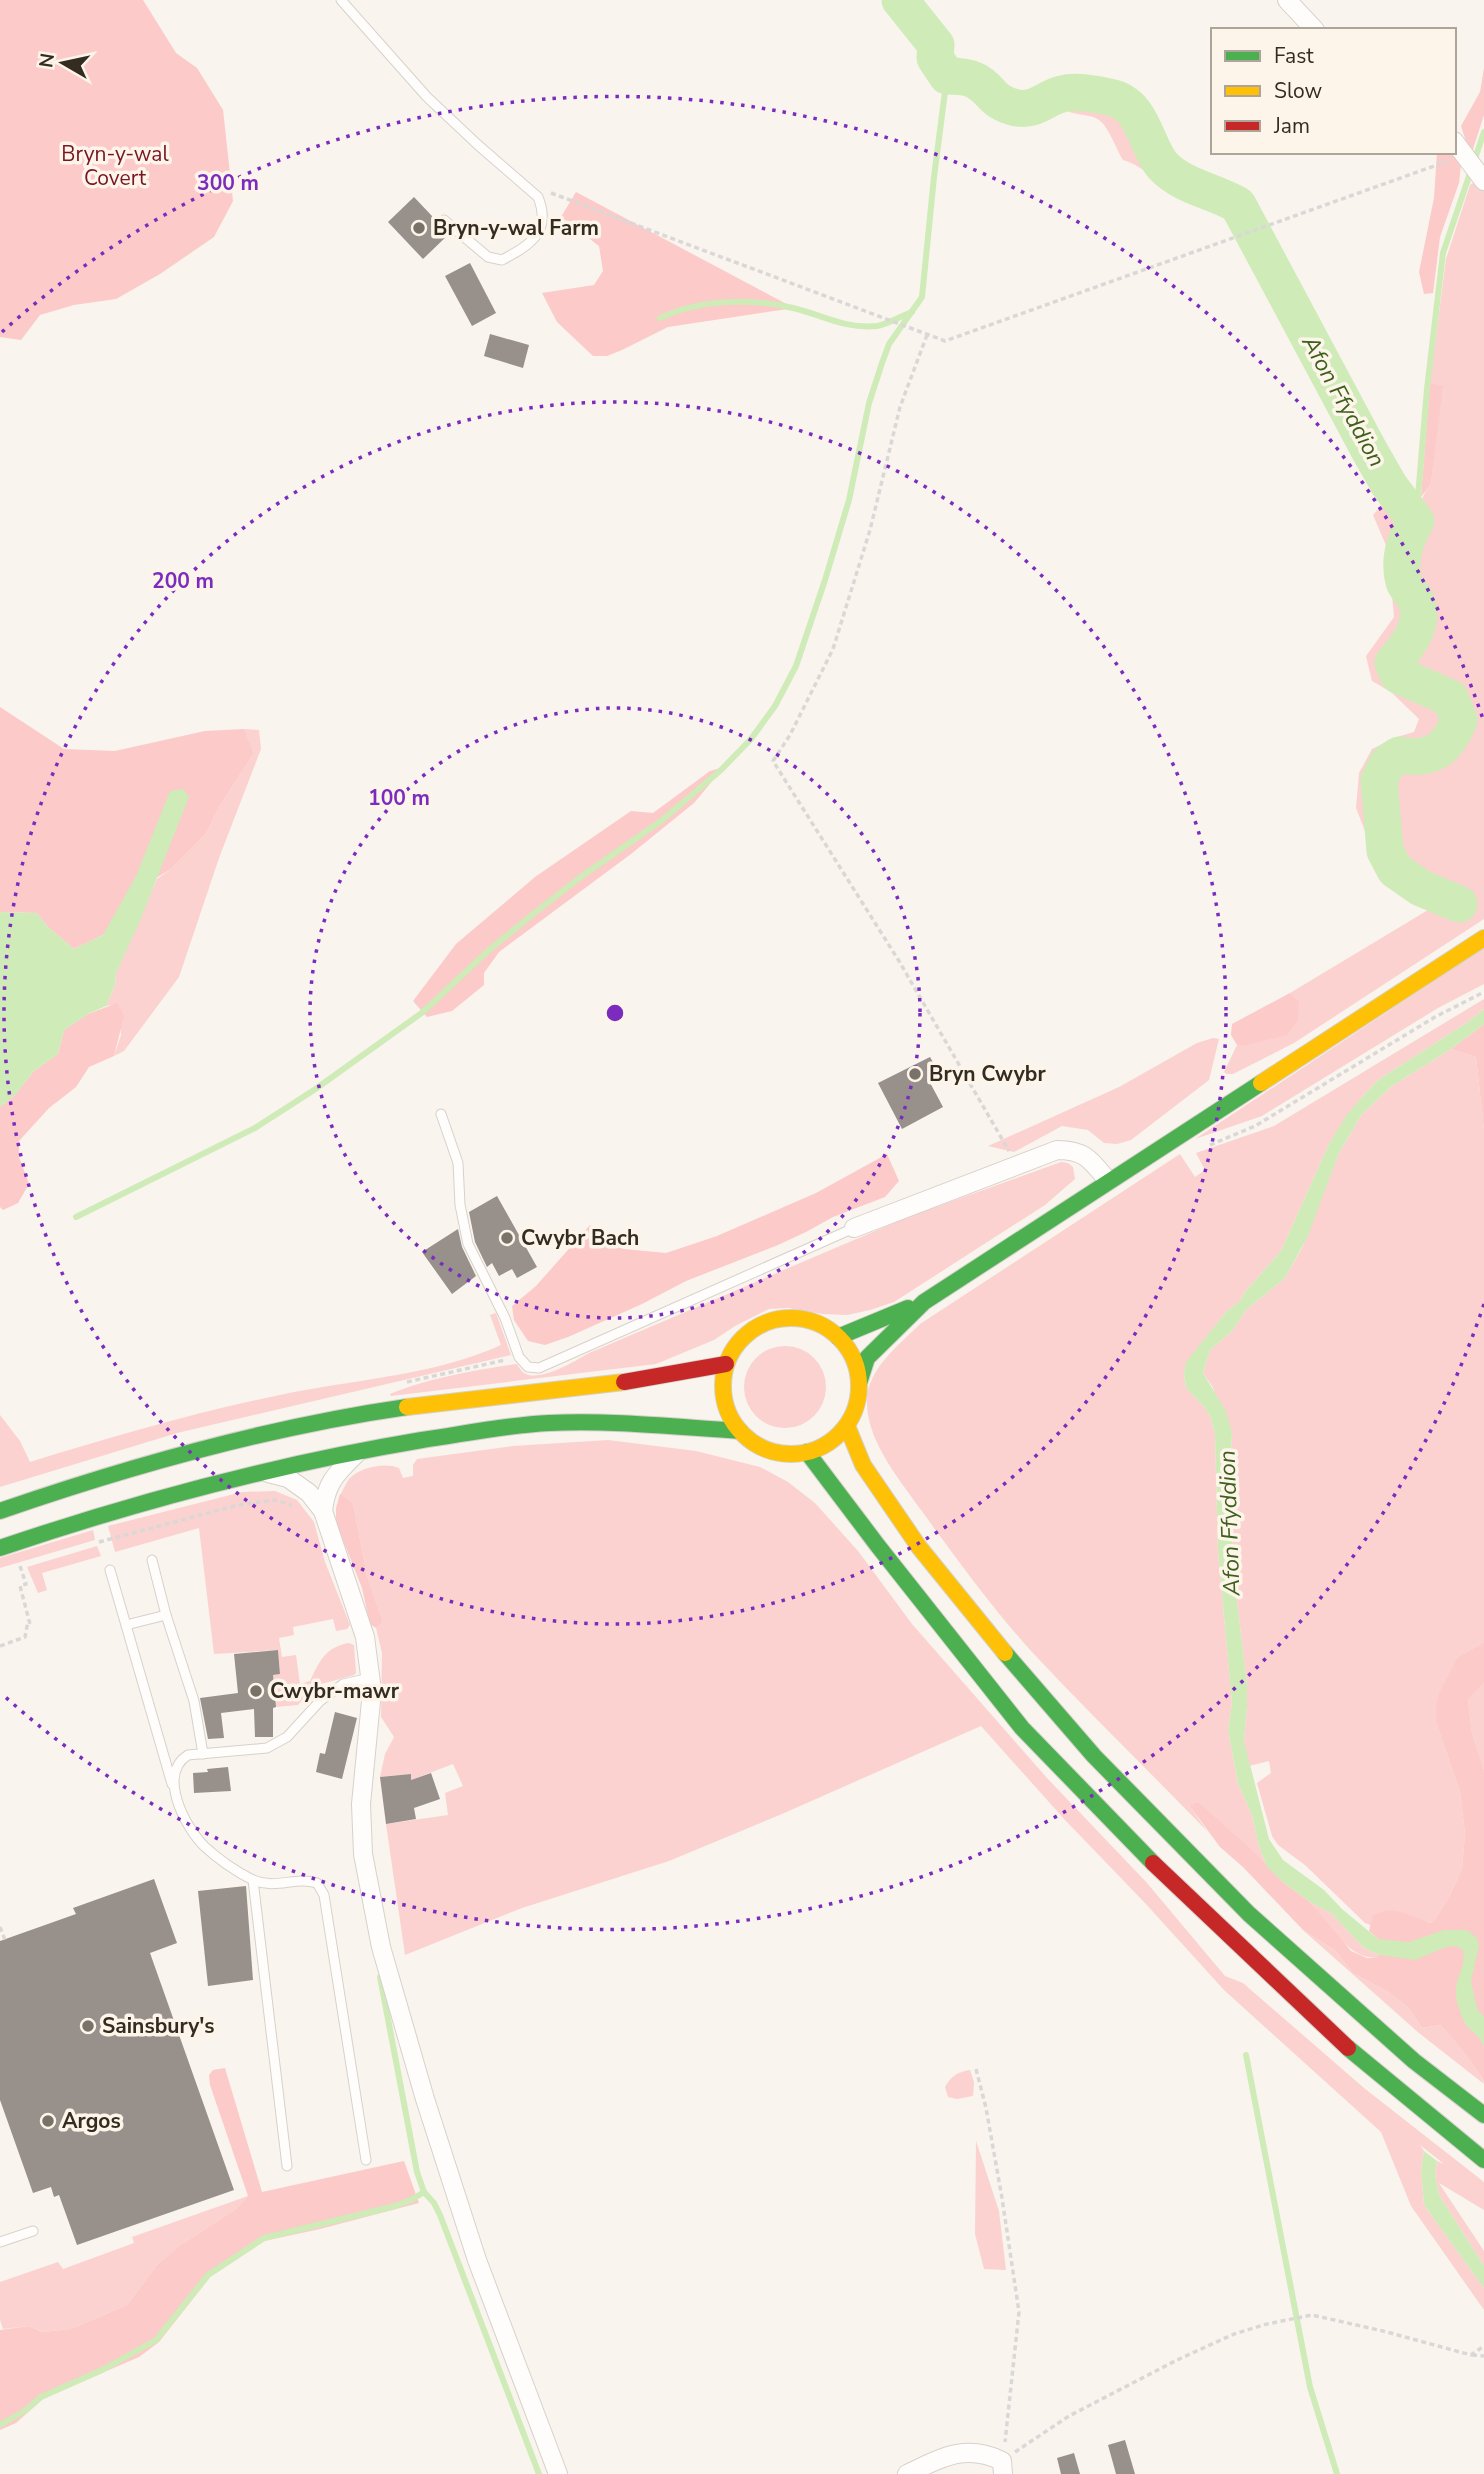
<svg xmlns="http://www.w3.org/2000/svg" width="1484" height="2474" font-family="'Nunito Sans',sans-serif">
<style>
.green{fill:#fbd2d0}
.forest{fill:#fccac8}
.water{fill:#cfebb8}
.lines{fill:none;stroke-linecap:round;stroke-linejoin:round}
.stream{stroke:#cfebb8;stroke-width:6}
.river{stroke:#cfebb8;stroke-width:37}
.building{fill:#97908b}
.lane-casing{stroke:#d7d1c9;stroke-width:11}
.street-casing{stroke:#d7d1c9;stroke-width:20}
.fast-casing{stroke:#d4d1cc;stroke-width:18}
.slow-casing{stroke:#d4d1cc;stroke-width:18}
.jam-casing{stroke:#d4d1cc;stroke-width:18}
.path{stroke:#dad8d6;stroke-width:3.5;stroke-dasharray:5 3.5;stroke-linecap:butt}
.lane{stroke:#fefdfc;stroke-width:9}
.street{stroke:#fefdfc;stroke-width:18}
.fast{stroke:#4caf50;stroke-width:16}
.slow{stroke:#ffc107;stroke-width:16}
.jam{stroke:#c62828;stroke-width:16}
.ring{fill:none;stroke:#7b2cbf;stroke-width:3.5;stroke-dasharray:3.5 7}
.poi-dot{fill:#797269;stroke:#fdf5ea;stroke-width:2.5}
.labels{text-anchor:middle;stroke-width:7;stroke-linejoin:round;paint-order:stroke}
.park-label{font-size:21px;fill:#781523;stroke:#fdf5ea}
.poi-label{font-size:21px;font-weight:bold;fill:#342c21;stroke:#fdf5ea;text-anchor:start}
.water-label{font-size:23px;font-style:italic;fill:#3d611d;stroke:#fdf5ea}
.centre{fill:#7b2cbf;stroke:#fdf5ea;stroke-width:3.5}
.ring-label{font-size:21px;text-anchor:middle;font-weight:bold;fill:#7b2cbf;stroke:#fdf5ea;stroke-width:7;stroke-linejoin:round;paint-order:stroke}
</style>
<rect width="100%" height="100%" fill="#f9f4ee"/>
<g class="green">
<path d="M1072,97C1139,100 1128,117 1158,165L1159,172L1155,175C1143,172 1136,163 1123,160C1116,149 1109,127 1099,120C1088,112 1072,118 1062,106L1064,98Z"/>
<path d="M1476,181L1484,191V919L1294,1043L1233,1074H1227L1224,1072L1237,1045L1242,1046L1299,1003L1290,993L1428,910L1400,894L1375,872L1365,831L1356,808L1359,773L1372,749L1397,737L1414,732L1419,719L1391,692L1372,681L1366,656L1394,617L1388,550L1373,515L1392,493L1408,517L1403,524L1402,542L1394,561L1398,582L1412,607L1413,615L1410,628L1391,661C1397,690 1429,687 1447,705C1451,709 1453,715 1455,720C1451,732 1445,745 1432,750C1426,752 1417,749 1410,750C1378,751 1375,776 1377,802L1372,807C1375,829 1377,858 1393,875C1406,889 1429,895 1443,910L1464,901C1445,890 1418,884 1401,869C1375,845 1386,792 1393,763C1403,758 1411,761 1421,760C1446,758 1457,742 1465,720L1453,697L1401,672L1396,664C1403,655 1415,644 1419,634C1429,609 1417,597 1408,577C1399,557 1414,538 1419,519C1423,502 1418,501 1431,484L1442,385L1430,383L1446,259L1470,185Z"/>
<polygon points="244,729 259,730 261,749 219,858 179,977 124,1051 114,1056 121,1035 117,1004 106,1006 115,985 116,973 157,879 171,869 206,834 220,805 254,753"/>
<polygon points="1484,948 1484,984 1438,1008 1262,1116 1195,1139"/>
<path d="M1484,999V1009L1468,1022L1378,1080L1362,1097L1329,1144L1281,1251L1244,1293L1241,1300L1226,1312L1186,1363L1184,1373L1186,1388L1204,1407L1210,1416L1215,1434L1218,1552L1232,1703L1228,1730L1238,1784L1252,1815L1258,1843L1267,1867L1198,1802L1189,1805L1207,1831C1149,1771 1089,1713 1032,1652C993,1609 958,1561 924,1514C902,1483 866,1441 867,1401C867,1369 899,1345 920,1324L1180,1154L1195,1177L1205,1170L1196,1153L1274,1126Z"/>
<polygon points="1213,1038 1219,1039 1209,1080 1131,1140 1117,1144 1104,1143 1088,1130 1062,1126 1014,1152 988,1146 1119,1087 1197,1043"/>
<polygon points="1451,1049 1476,1057 1484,1130 1484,1642 1458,1657 1437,1725 1460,1792 1465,1833 1462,1869 1450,1895 1434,1921 1411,1929 1387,1931 1365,1923 1305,1865 1278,1845 1272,1836 1257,1783 1271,1773 1269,1761 1249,1766 1244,1741 1247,1707 1247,1684 1234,1577 1230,1476 1232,1433 1212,1386 1203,1373 1210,1350 1232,1331 1246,1310 1285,1278 1303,1246 1339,1153 1362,1114 1392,1086"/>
<path d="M1061,1162L1068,1163L1073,1167L1075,1179L1045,1205L894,1302L870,1310L847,1315L823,1314L788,1308L769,1309L735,1326L714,1340L656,1364L391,1396L390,1394C425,1379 479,1369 517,1364C518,1366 522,1372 524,1373C539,1383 575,1361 589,1353L908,1217Z"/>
<path d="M496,1313L511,1355L177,1433L0,1487V1415L20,1441L30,1462C117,1435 204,1410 294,1392C363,1379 437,1374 501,1345L490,1315Z"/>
<circle cx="785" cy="1387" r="41"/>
<path d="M608,1440L696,1451L760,1467L788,1482L815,1503L858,1551L912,1624L1047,1778L1147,1883L1225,1976L1243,1983L1364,2088L1484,2182V2210L1439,2183L1484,2251V2266L1439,2195L1435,2174L1437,2161L1444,2164L1420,2145L1424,2151L1421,2171L1424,2205L1484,2288V2310L1411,2206L1381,2132L1224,1990L1145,1903L1065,1820L981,1726L782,1814L669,1861L522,1908L405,1955L386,1824L448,1815L445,1793L463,1786L453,1764L411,1780V1774L380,1777L385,1754L394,1737L381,1717L382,1653L376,1628L383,1622L367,1576L353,1503L340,1495C343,1490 346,1483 349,1479C360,1467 385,1462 399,1468L403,1478L413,1476V1465L417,1459L513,1446Z"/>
<path d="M275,1491L297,1500L314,1522L325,1562L350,1625L347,1629L336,1631L333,1619L293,1627L294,1635L279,1638L282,1657L296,1655L300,1684L310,1681C320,1660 326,1647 349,1643L354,1645L356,1673L354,1675L314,1686L298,1705L276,1707L273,1675L280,1674L278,1650L214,1654L199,1528L115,1552L108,1526L242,1492Z"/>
<polygon points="93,1530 95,1540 0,1568 0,1558"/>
<polygon points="97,1546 101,1556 42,1573 47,1590 38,1593 27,1567"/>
<polygon points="1484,1683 1484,1770 1472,1733 1468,1700"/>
<path d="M1310,1902L1331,1913L1364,1948L1380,1955L1376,1958C1347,1958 1328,1923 1310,1902Z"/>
<path d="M1304,1931L1335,1950L1353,1973L1390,1993L1409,2008L1422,2028L1440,2025C1458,2043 1476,2060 1484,2084L1419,2033Z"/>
<path d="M970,2070L974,2082L973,2096L957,2099L948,2097L945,2087C951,2076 958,2072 970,2070Z"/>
<polygon points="976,2141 999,2211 1006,2270 984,2269 975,2234"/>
<polygon points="248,2196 236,2209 179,2246 157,2265 127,2305 71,2329 42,2332 29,2326 3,2329 0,2320 0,2282 58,2262 63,2269 134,2243 132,2237"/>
</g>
<g class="forest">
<polygon points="0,0 143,0 176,53 197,68 223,110 233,201 214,237 160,274 116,299 74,305 40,315 21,340 0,337"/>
<polygon points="1484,68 1484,115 1473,149 1469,151 1461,126 1480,92"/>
<polygon points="1437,152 1454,152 1461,164 1459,183 1440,237 1433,293 1424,294 1419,272 1434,198"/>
<polygon points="576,192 794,308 668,327 622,350 607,356 593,356 557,322 542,293 594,285 603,271 599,246 561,217"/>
<polygon points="1430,383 1443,385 1431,484 1421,497"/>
<polygon points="0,707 64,749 115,751 205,731 244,729 254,753 220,805 206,834 171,869 138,889 103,935 74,949 47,926 37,913 0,912"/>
<polygon points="724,767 694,803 631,854 499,952 484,973 484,985 452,1011 427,1017 413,1001 456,944 535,877 631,811 653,813 710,771"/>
<polygon points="1290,993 1299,1002 1298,1020 1287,1035 1242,1046 1237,1045 1231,1035 1232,1024"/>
<polygon points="117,1003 124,1016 114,1056 89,1067 76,1087 49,1108 19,1141 19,1157 29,1184 18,1203 3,1210 0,1207 0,1107 14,1096 34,1071 58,1054 64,1030 88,1014"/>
<polygon points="1484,1024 1484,1130 1476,1057 1451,1049"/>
<polygon points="887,1154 899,1181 885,1197 833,1217 806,1232 778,1245 686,1281 642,1304 568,1337 545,1345 528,1341 514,1320 512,1306 536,1286 590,1225 624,1249 666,1253 717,1236 816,1193"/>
<polygon points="340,1494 353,1503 367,1576 383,1622 376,1628 370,1624 362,1588 336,1522 336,1508"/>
<path d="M1484,1642V1683L1468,1700L1472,1733L1484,1770V2082C1473,2060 1458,2043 1440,2025L1422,2028L1409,2008L1390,1993L1353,1973L1335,1950L1304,1931L1243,1867L1220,1847L1189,1805L1198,1802L1252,1850L1283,1882L1310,1902L1351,1951L1367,1958H1376L1380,1954L1378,1939L1369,1931L1373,1915C1394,1905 1409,1915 1429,1923L1434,1921L1450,1895L1462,1869L1465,1833L1460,1792L1437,1725L1436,1707L1439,1693L1458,1657Z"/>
<polygon points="225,2068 262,2192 404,2161 419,2203 320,2229 264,2241 211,2276 159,2342 139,2357 44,2398 16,2423 0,2430 0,2330 29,2326 42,2332 71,2329 127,2305 157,2265 179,2246 236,2209 248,2196 210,2085 209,2075 213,2070"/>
</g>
<g class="water">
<polygon points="183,789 189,797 140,921 116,973 115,985 106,1006 88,1014 64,1030 58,1054 34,1071 14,1096 0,1107 0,912 37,913 47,926 74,949 103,935 136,876 170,791"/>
<path d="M1484,1009V1024L1451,1049L1392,1086L1362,1114L1339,1153L1308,1236L1285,1278L1246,1310L1232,1331L1210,1350L1203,1373L1226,1411L1232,1433L1230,1476L1234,1577L1247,1684V1707L1244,1741L1269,1839L1283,1860L1324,1890L1342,1909L1378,1939L1409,1942L1444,1930H1467L1477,1938L1479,1945L1471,1981L1477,2009L1484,2017V2049C1483,2037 1470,2032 1464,2022C1462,2018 1460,2011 1458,2006C1450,1980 1467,1970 1463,1950L1456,1946L1446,1947L1415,1960L1380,1955L1364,1948L1331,1913L1310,1902L1283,1882L1267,1867L1258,1843L1252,1815L1238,1784L1228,1730L1232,1703L1218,1552L1215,1434L1210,1416L1204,1407L1186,1388L1184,1373L1186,1362L1226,1312L1241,1300L1244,1293L1281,1251L1329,1144L1346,1116L1362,1097L1378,1080L1468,1022Z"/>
<polygon points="1424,2151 1437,2161 1435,2174 1439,2195 1484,2266 1484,2288 1424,2205 1421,2171"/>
</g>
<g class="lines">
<g class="stream">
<path d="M660,318C700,299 751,298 793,308C823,315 843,329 877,326C888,324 901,316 912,312"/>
<polyline points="1416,521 1427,389 1443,253 1484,132"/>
<polyline points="76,1217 255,1128 314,1090 423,1012 489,950 532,915 582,876 661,821 721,770 751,739 775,706 796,666 825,580 849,500 869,403 882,363 889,344 922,297 934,177 947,76"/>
<polyline points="380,1977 417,2172 424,2192"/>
<polyline points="1246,2055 1310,2387 1337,2474"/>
<polyline points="0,2425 26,2410 41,2397 102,2370 156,2340 208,2275 264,2238 395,2206 411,2200 424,2192 434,2203 440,2215 539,2474"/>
</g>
<path class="river" d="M900,0L936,45L935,58L947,76C955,76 966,76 974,80C992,88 991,103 1017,108C1037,111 1045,98 1062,94C1076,90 1095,94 1109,97C1144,103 1145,146 1163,166C1183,187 1214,191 1238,205L1369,450L1389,485L1416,521C1405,539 1398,560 1404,582C1406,588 1413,594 1416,600C1426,623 1408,646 1393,663L1398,675L1450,698L1459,720C1447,750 1432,761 1399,755L1388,762L1379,780L1385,851L1395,870L1421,888L1459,904"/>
</g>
<g class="building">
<polygon points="414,197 449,234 423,259 388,222"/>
<polygon points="470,263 496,313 472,326 445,276"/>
<polygon points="490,334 529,345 523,368 484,356"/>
<polygon points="930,1057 938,1071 927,1077 943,1107 902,1129 878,1083"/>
<polygon points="497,1196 537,1267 517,1278 512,1269 499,1276 492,1263 487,1267 475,1242 469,1212"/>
<polygon points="458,1229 462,1247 476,1276 452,1294 422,1252"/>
<polygon points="278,1650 280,1674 273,1675 276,1707 273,1708 273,1737 255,1737 254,1709 221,1713 224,1738 208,1739 200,1698 238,1693 234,1654"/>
<polygon points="335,1712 357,1718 342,1779 316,1772 320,1753 325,1754"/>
<polygon points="228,1767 231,1791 194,1793 193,1773 208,1772 207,1769"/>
<polygon points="431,1773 440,1799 414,1808 416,1819 386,1824 380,1777 411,1774 411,1780"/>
<polygon points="154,1879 177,1943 150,1953 234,2190 77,2245 59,2195 54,2197 51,2187 33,2193 0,2100 0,1941 76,1914 73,1908"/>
<polygon points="246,1886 253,1980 208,1986 198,1891"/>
<polygon points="1125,2440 1135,2474 1116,2474 1108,2445"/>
<polygon points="1074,2453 1080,2474 1061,2474 1057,2458"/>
</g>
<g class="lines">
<g class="lane-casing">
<g id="lane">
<path d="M341,0L427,97L478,145L538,197C552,232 530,245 502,260L488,257L444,220"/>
<polyline points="441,1114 458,1163 460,1205 468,1244 505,1318 519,1357 528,1367 539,1368 854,1228"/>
<polyline points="152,1560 166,1615 194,1701 203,1754"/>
<polyline points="110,1570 172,1784"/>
<polyline points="126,1625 166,1615"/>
<path d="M253,1880C277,1890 295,1876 317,1883L324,1895L366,2160"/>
<path d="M287,2166L253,1880C235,1871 219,1860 204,1846C185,1827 157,1774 188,1755L267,1748L287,1737L320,1701L343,1684L370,1678"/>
<polyline points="0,2242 33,2231"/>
</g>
</g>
<g class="street-casing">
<g id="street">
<polyline points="1287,0 1315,30"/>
<polyline points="1454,141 1484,181"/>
<path d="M854,1228L1057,1150C1085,1150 1091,1160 1108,1181"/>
<polyline points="268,1473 288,1478 309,1493 323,1511 365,1637 372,1691 361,1804 363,1854 381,1947 425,2099 477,2260 558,2474"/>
<path d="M323,1511C326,1482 337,1473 357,1453"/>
<path d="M907,2474C941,2458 965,2443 1002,2461L1003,2474"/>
</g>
</g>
<g class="fast-casing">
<g id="fast">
<polyline points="838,1337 908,1308"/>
<polyline points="859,1383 867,1358 924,1302 1261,1083"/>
<polyline points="807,1452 878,1546 1022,1728 1153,1863"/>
<path d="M0,1511C133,1465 268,1427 407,1407"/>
<path d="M0,1548C138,1501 278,1464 422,1440C464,1434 506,1425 549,1423C612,1420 676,1427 740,1431"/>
<polyline points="1005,1653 1094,1756 1249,1914 1414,2061 1484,2115"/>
<polyline points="1348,2048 1484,2160"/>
</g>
</g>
<g class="slow-casing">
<g id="slow">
<polyline points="1261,1083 1484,938"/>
<circle cx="791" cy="1386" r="68"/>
<polyline points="407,1407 624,1382"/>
<polyline points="847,1426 863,1465 919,1547 1005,1653"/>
</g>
</g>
<g class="jam-casing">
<g id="jam">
<polyline points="624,1382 726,1364"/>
<polyline points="1153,1863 1348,2048"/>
</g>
</g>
<g class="path">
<polyline points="551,193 945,341 1448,161"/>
<polyline points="927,335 900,407 870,530 833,649 790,735 773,761 899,961 1009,1151"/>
<polyline points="1210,1145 1255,1126 1435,1017 1484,992"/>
<polyline points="407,1382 505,1360"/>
<polyline points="99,1542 238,1505 274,1500 292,1505"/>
<polyline points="20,1566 26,1584 20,1586 30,1624"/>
<polyline points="0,1646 25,1637 28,1621"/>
<polyline points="0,1927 5,1940"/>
<polyline points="976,2069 986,2108 1002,2198 1019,2312 1005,2442"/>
<polyline points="1472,2355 1484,2356"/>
<polyline points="1015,2452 1069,2416 1177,2360 1234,2334 1267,2324 1312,2315 1383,2331 1471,2355 1484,2346"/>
</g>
<use href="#lane" class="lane"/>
<use href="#street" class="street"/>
<use href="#fast" class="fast"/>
<use href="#slow" class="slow"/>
<use href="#jam" class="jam"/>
</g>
<g class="ring">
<circle cx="615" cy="1013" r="305"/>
<circle cx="615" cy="1013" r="611"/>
<path d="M1484 1304A916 916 0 0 1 2 1694M2 332A916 916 0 0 1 1484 722"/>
</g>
<g class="poi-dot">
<circle cx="419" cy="228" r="7"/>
<circle cx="915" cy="1074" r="7"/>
<circle cx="507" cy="1238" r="7"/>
<circle cx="256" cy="1691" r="7"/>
<circle cx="88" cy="2026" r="7"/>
<circle cx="48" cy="2121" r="7"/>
</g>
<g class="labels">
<g class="park-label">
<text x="115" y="161">Bryn-y-wal<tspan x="115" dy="24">Covert</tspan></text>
</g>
<g class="poi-label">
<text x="433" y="235">Bryn-y-wal Farm</text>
<text x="929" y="1081">Bryn Cwybr</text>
<text x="521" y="1245">Cwybr Bach</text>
<text x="270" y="1698">Cwybr-mawr</text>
<text x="102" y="2033">Sainsbury's</text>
<text x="62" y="2128">Argos</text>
</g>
<g class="water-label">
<text transform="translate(1344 401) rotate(61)" y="8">Afon Ffyddion</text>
<text transform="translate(1229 1523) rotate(-92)" y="8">Afon Ffyddion</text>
</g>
</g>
<circle cx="615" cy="1013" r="10" class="centre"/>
<g class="ring-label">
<text x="228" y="190">300 m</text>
<text x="183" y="588">200 m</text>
<text x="399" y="805">100 m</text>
</g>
<rect x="1211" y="28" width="245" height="126" fill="#fdf5ea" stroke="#ada59a" stroke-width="2"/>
<rect x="1225" y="51" width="35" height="10" fill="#4caf50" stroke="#ada59a" stroke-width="2"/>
<text x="1274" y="63" font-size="21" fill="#342c21">Fast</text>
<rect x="1225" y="86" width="35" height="10" fill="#ffc107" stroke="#ada59a" stroke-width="2"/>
<text x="1274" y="98" font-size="21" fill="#342c21">Slow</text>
<rect x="1225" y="121" width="35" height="10" fill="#c62828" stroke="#ada59a" stroke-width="2"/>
<text x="1274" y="133" font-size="21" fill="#342c21">Jam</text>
<g transform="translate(63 63) rotate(279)" stroke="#fdf5ea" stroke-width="5" paint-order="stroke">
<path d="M0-5L12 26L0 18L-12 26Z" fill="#342c21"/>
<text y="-10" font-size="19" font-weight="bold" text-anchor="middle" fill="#342c21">N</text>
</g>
</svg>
